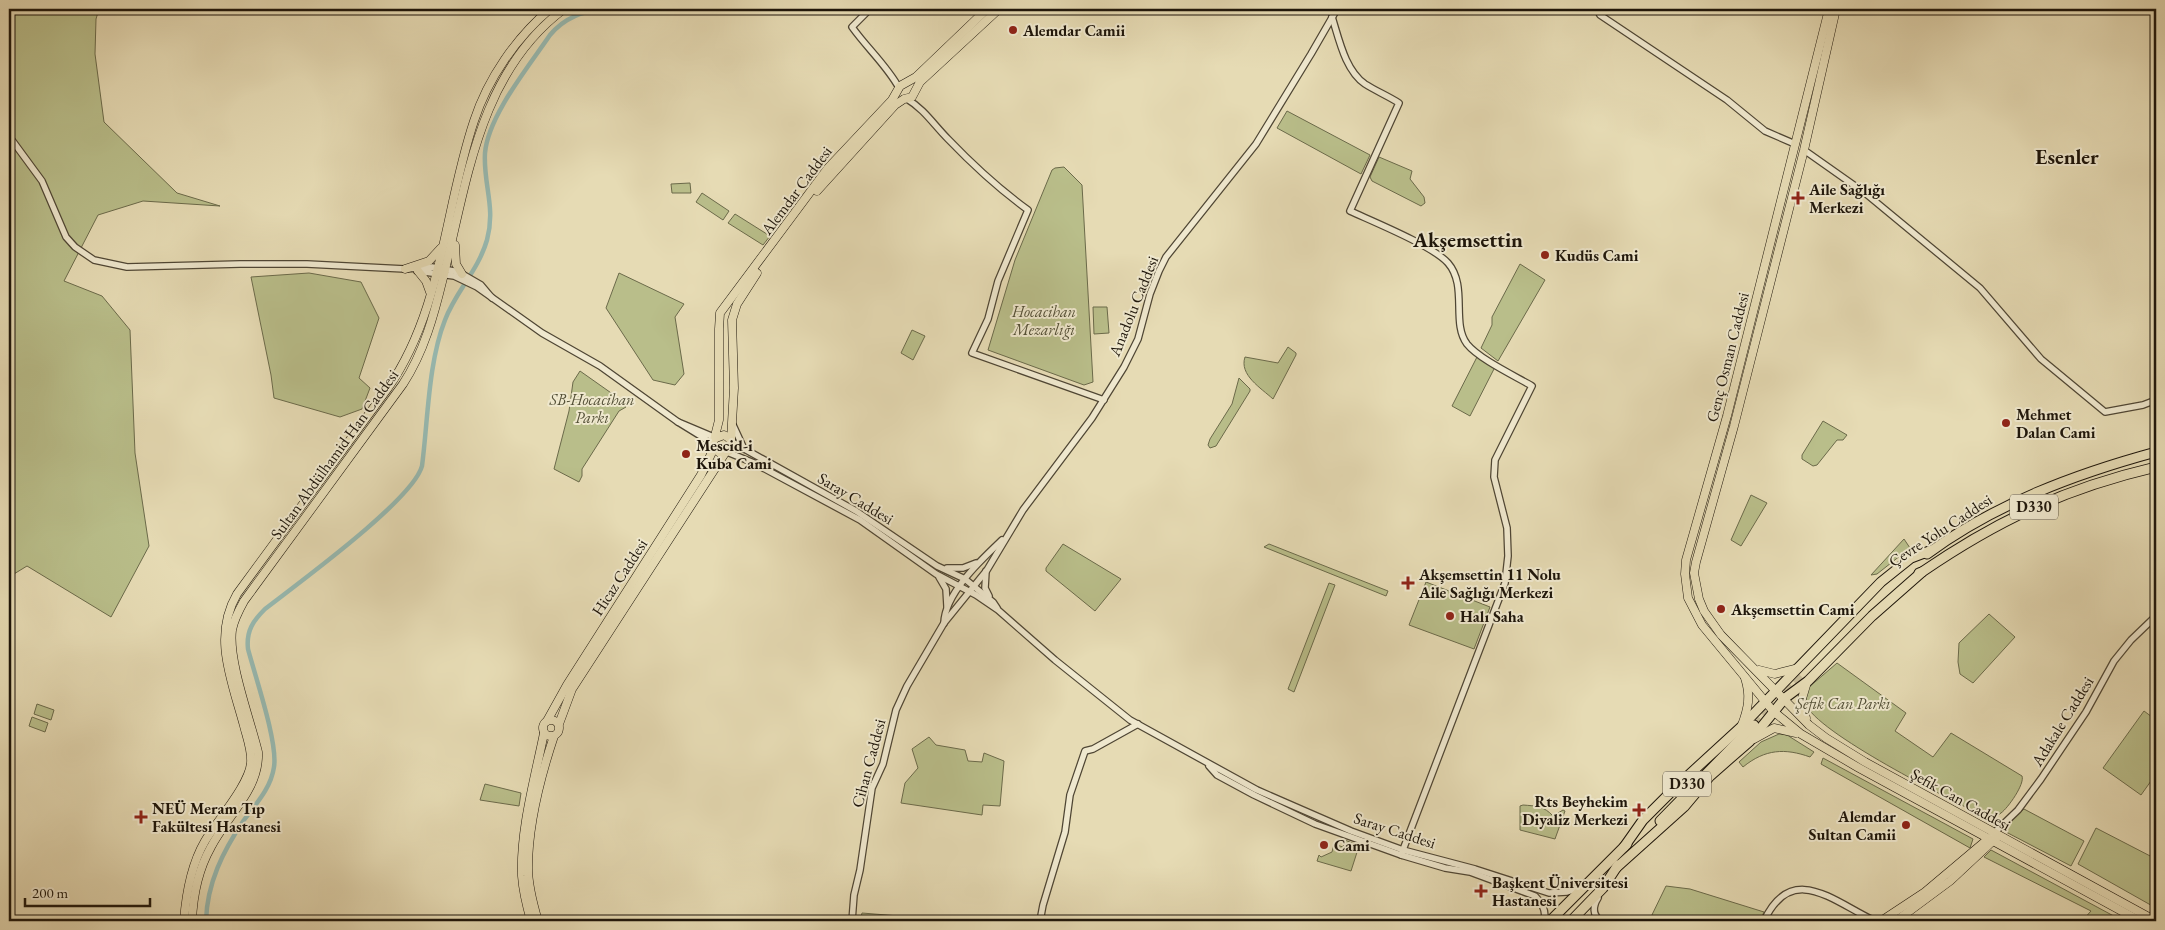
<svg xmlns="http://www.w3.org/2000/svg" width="2165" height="930" font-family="'EB Garamond',serif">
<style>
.green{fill:#b9be8a;stroke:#6b6a4a}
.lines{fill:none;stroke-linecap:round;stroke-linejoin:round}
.canal{stroke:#97bab2;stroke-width:4.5}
.highway-tunnel{stroke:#c8bd9a;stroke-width:9;stroke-dasharray:9 4.5;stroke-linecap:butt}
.minor-casing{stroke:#4f4634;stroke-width:8}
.major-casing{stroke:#1d150a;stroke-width:9}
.highway-casing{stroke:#1d150a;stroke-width:11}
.minor{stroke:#efe8ce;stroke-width:5.5}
.major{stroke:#e6dbb4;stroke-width:8}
.highway{stroke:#e6dbb4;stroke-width:9}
.poi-dot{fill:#8f2418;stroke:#efe8ce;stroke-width:2}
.labels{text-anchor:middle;stroke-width:4;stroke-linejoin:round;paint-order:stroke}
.shield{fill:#efe8ce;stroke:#5c5445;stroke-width:1}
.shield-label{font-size:15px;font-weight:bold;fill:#1d150a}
.poi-label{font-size:16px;font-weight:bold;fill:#1d150a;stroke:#efe8ce;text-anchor:start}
.street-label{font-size:16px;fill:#1d150a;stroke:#efe8ce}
.park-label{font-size:16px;font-style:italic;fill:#545037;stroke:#efe8ce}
.district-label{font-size:21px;font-weight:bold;fill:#1d150a;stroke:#efe8ce}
</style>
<rect width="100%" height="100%" fill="#e6dbb4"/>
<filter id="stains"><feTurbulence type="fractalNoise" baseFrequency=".004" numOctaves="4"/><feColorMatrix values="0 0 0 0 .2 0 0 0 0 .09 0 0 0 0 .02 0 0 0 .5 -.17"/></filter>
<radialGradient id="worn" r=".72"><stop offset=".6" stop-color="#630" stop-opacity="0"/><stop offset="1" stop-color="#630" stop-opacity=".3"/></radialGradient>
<g class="green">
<polygon points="9,9 99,9 96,19 95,54 104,122 177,193 220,206 143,201 98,215 64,281 102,296 130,330 135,453 149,546 111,617 27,566 9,577"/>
<polygon points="1287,111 1370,155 1361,174 1277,128"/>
<polygon points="1379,157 1412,171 1410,179 1424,197 1425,203 1421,206 1372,181 1370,177"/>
<polygon points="1064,167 1082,185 1093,382 1084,385 988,350 1015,260 1052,170 1055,168"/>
<polygon points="690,183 691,193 672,193 671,184"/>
<polygon points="702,193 729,211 723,220 696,202"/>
<polygon points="735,214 770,236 763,245 728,223"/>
<polygon points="1520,264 1545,280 1498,361 1481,348 1492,325 1492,317"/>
<polygon points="309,273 361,282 379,318 359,378 370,388 362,409 340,417 274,398 271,375 251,277"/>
<polygon points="619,273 684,304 675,317 684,374 675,385 653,380 606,308"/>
<polygon points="1093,307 1107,307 1109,333 1094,334"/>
<polygon points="912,330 925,336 913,360 901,353"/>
<path d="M1288,347L1296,353V355L1273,399C1261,388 1239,375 1245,357L1278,363Z"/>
<polygon points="1477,357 1495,367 1470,416 1452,406"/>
<polygon points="580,371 624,402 626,407 619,411 582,469 582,476 579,482 554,469 569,411 573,382"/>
<polygon points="1239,378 1250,389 1250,391 1216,446 1210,448 1208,445 1210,439 1232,404"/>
<polygon points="1823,421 1847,435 1843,440 1837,440 1817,465 1813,466 1802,459 1802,455"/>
<polygon points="1751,495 1767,503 1741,546 1731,540"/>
<polygon points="1904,539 1910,548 1877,574 1871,575"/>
<polygon points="1063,544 1121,579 1095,611 1046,571 1046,568"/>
<polygon points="1269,544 1388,591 1386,596 1264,547"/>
<polygon points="1426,582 1490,607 1474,649 1409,625"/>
<polygon points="1329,583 1335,585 1294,692 1288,689"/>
<polygon points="1989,614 2015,637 1973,683 1960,674 1958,662 1959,643"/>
<path d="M1837,663L1906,713L1895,731L1933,757L1951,733L2022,776C2025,784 2008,808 2001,813C1996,817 1991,817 1985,817C1952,800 1816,733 1805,703L1808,688Z"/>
<polygon points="37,704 54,710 51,720 34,714"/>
<polygon points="2144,711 2156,720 2156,774 2141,795 2103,768"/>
<polygon points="32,717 48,723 45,732 29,726"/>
<path d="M1779,734L1787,735L1814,752L1810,757C1785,748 1765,749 1743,767L1739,762L1761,742Z"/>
<polygon points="929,737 936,745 965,750 968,761 982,762 984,753 1004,761 1000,806 983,805 982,815 901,803 905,783 918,768 912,749"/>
<polygon points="1823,758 1973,839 1970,848 1821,764"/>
<polygon points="485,784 521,793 519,806 480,800"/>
<path d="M1523,805C1536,806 1544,806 1553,816L1563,810L1565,811L1555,839L1520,830V806Z"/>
<polygon points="2024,809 2084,841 2071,866 2006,832 2006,826"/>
<polygon points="2096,828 2156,859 2156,908 2078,864"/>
<polygon points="1345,840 1359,846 1351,871 1317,861 1319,855 1321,857 1332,852 1334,844 1343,847"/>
<polygon points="1991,850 2123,921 2109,921 2100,916 2095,921 2082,921 2091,911 1984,857"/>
<polygon points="1666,886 1690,889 1764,912 1760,921 1649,921"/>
<polygon points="862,913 936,919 942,921 860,921"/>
</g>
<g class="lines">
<path class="canal" d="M206,921C207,883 223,851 244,820C256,804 271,788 274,767C278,742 255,676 248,649C246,631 253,621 265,609C297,584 413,500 422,466C428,421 428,363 445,320C456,291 478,271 487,240C496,207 483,184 485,153C488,116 529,66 550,35C565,17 584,10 607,9"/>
<g class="highway-tunnel">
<polyline points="1786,693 1804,676"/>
<polyline points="1754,725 1775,704"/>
</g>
<g class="minor-casing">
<g id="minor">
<path d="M870,9L852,27C867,48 888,67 899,88"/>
<polyline points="1597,9 1600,15 1727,100 1765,131 1795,144"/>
<path d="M1332,17C1339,39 1345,70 1365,84C1376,91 1388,96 1399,103L1350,211C1374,222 1433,246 1448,263C1468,286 1451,323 1467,344C1479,359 1515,376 1532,386L1495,460L1494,477L1507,528L1508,556L1505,583L1401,855"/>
<path d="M907,99C924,109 934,125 948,139C973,165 999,189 1028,210L998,281L988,319L972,353L1104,400"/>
<polyline points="9,136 42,181 66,237 75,247 94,260 127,267 240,264 307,264 405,269 432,267 454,271 462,274 481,285 492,298"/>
<polyline points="1804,150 1865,193 1980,288 2041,359 2105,412 2143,405 2156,400"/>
<polyline points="417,271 454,276 477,287 542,333 600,366 678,422"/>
<polyline points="733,425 744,449"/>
<polyline points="732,442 856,511 937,566 965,579 993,602 997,608"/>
<polyline points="714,447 704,438 678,422 716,438"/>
<polyline points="727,452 754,463 860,520 936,574 976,595 998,610 1055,660 1130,720 1257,790 1351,831 1403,850 1475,869 1549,893 1567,892 1582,887"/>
<polyline points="947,568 963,568 976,563"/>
<polyline points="986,571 985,588 989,596"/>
<polyline points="939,577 946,589 947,606"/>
<path d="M944,623C945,593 981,560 1002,540"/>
<path d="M1209,766L1217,775L1254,795L1315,824L1401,855L1445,868L1470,872L1535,896C1542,903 1547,911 1544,921"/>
<polyline points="1992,835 2018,810 2041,779 2086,712 2114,661 2131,640 2156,616"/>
<path d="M1598,898C1593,906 1592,915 1601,921"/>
<polyline points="852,921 854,895 860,870 872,788 883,764 896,710 907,686 944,623 987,570 1023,510 1092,418 1124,367 1138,339 1150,294 1159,271 1166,257 1256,144 1311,54 1337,9"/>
<polyline points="1040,921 1043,905 1065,832 1070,795 1085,751 1093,749 1138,724"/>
<path d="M1764,921C1792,861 1834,902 1875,921"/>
</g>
</g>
<g class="major-casing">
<g id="major">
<polyline points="1829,9 1727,416 1686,560 1685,574 1688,598 1702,625 1773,711 1801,734 1859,768 2140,921"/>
<polyline points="1836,9 1804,150 1734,426 1696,562 1694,573 1699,599 1704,611 1721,635 1809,725 1826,738 1865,762 2156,921"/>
<polyline points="817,191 895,105 904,99 912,97 920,82 999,9"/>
<polyline points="455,245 456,264 462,274"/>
<polyline points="405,269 429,261 441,248"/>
<polyline points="418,271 426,281 430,292"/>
<polyline points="716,438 724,435 729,438 732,444 729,451 720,453 716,450 713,444 719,420 719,329 720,313 828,168 892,100 900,86 916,77 987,9"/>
<polyline points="731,440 734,388 732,320 737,304 757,273"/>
<polyline points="1759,670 1775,674 1798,668"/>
<polyline points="1806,718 1801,702 1807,682"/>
<circle cx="551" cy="728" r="8"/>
<polyline points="547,721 567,685 701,475 714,448"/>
<polyline points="559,724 572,689 725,453"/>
<path d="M1742,725C1748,709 1751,696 1745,678"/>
<polyline points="1754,739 1774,728 1796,733"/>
<path d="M184,921C186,894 191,865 205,841C217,821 249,785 251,763C252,750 247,738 244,726C232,681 212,637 237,594L388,388C443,309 444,210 474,121C488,78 516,38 550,9"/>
<path d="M192,921C193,895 198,870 211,847C227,816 260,789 258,752C250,719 228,661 232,630C234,619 239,610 244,601L403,384C424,352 434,315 443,278C467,182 479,72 564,9"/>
<path d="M531,921C527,907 523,891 522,876C520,830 535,778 544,733"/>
<path d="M538,921C533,904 528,886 528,868C528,824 540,778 554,736"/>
<polyline points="1881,921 1925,892 1988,839"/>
<polyline points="1896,921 1950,881 1996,838"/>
</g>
</g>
<g class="highway-casing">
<g id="highway">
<path d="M1927,554C1995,504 2075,474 2156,452"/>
<path d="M1919,573L1922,572C1998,520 2066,488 2156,467"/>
<polyline points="1660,821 1754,725"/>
<polyline points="1624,847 1643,820 1680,783 1741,727 1881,582 1911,558 1932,550"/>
<polyline points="1616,868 1684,807 1710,776 1750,741 1785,698 1808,681 1872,616 1922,572"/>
<polyline points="1550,921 1627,844"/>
<polyline points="1571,921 1603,888 1618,865"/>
</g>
</g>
<use href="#minor" class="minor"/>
<use href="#major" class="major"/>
<use href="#highway" class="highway"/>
</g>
<g class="poi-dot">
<circle cx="1013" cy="30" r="5"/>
<path d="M1795.5 190.5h5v5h5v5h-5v5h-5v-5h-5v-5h5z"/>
<circle cx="1545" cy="255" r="5"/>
<circle cx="2006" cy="423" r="5"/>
<circle cx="686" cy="454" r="5"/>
<path d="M1405.5 575.5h5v5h5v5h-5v5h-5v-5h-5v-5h5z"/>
<circle cx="1721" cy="609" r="5"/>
<circle cx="1450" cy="616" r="5"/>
<path d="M1636.5 802.5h5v5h5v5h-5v5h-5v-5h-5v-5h5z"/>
<path d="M138.5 809.5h5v5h5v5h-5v5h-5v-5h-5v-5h5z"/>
<circle cx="1906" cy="825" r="5"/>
<circle cx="1324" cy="845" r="5"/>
<path d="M1478.5 883.5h5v5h5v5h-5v5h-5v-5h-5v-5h5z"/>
</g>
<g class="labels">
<g class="shield">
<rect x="2010" y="494.5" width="48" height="25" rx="4"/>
<rect x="1663" y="771.5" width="48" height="25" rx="4"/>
</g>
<g class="shield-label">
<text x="2034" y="512">D330</text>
<text x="1687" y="789">D330</text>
</g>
<g class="poi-label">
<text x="1023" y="36">Alemdar Camii</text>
<text x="1809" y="195">Aile Sağlığı<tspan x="1809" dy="18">Merkezi</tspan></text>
<text x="1555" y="261">Kudüs Cami</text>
<text x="2016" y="420">Mehmet<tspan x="2016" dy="18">Dalan Cami</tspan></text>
<text x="696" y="451">Mescid-i<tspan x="696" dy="18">Kuba Cami</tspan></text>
<text x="1419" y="580">Akşemsettin 11 Nolu<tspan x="1419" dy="18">Aile Sağlığı Merkezi</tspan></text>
<text x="1731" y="615">Akşemsettin Cami</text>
<text x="1460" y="622">Halı Saha</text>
<text x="1628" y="807" text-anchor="end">Rts Beyhekim<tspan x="1628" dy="18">Diyaliz Merkezi</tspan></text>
<text x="152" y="814">NEÜ Meram Tıp<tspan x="152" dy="18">Fakültesi Hastanesi</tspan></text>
<text x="1896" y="822" text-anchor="end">Alemdar<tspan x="1896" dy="18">Sultan Camii</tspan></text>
<text x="1334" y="851">Cami</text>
<text x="1492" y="888">Başkent Üniversitesi<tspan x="1492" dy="18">Hastanesi</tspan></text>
</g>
<g class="street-label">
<text transform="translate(796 190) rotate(-53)" y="6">Alemdar Caddesi</text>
<text transform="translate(1133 306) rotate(-68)" y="6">Anadolu Caddesi</text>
<text transform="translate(1727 357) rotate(-76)" y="6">Genç Osman Caddesi</text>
<text transform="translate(334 454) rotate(-54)" y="6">Sultan Abdülhamid Han Caddesi</text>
<text transform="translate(856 498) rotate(31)" y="6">Saray Caddesi</text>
<text transform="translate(1940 530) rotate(-33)" y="6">Çevre Yolu Caddesi</text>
<text transform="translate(619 577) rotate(-57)" y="6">Hicaz Caddesi</text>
<text transform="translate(2062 721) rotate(-58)" y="6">Adakale Caddesi</text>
<text transform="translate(868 763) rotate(-75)" y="6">Cihan Caddesi</text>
<text transform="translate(1961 799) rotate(29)" y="6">Şefik Can Caddesi</text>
<text transform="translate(1395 830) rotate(18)" y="6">Saray Caddesi</text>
</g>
<g class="park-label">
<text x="1044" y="317">Hocacihan<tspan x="1044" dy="18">Mezarlığı</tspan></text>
<text x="592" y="405">SB-Hocacihan<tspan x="592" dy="18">Parkı</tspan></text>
<text x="1843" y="709">Şefik Can Parkı</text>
</g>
<g class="district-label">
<text x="2067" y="164">Esenler</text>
<text x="1468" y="247">Akşemsettin</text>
</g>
</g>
<rect width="2165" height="930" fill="none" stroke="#e6dbb4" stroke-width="30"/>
<rect x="10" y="10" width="2145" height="910" fill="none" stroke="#1d150a" stroke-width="2.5"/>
<rect x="15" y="15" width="2135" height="900" fill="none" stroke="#1d150a"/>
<path d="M25 898v8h125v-8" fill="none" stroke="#1d150a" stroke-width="2.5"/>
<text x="32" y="898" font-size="15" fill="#1d150a" stroke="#efe8ce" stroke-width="4" paint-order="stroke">200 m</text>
<rect width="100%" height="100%" filter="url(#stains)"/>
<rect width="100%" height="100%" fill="url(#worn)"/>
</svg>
